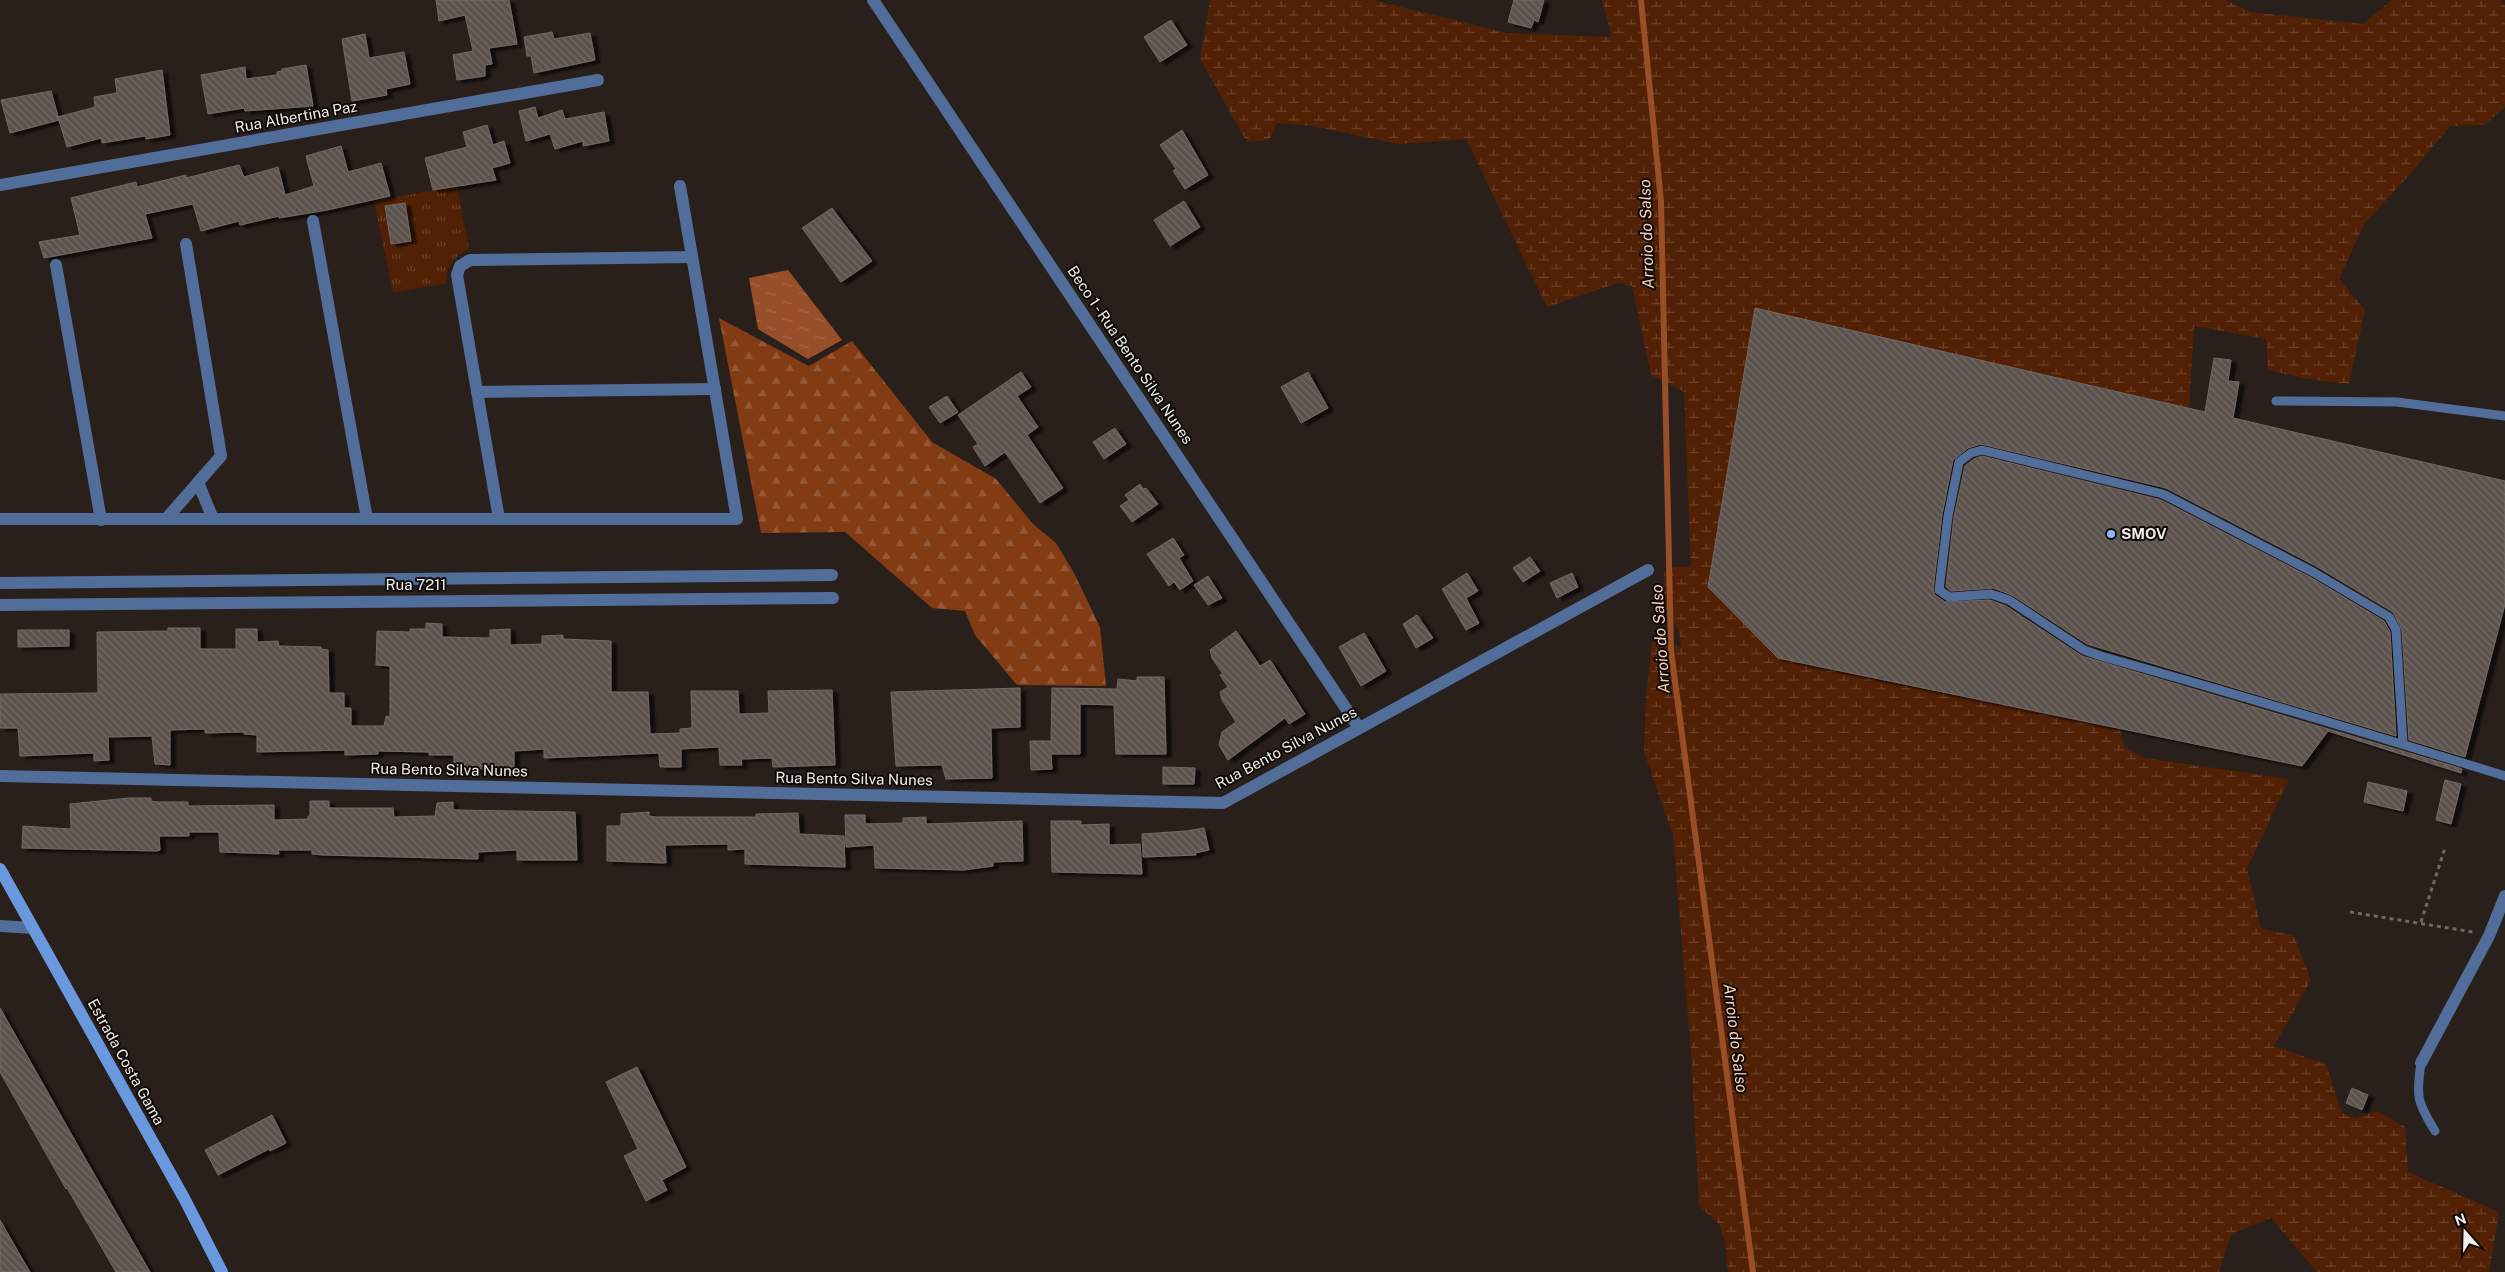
<svg xmlns="http://www.w3.org/2000/svg" width="2505" height="1272" font-family="'Public Sans',sans-serif">
<style>
.forest{fill:url(#forest-firs)}
.wetland{fill:url(#wetland-marsh)}
.park{fill:url(#park-tufts)}
.water{fill:url(#water-ripples)}
.lines{fill:none;stroke-linecap:round;stroke-linejoin:round}
.stream{stroke:#984e29;stroke-width:6}
.building{fill:url(#building-back-hatch);stroke:#736864;filter:url(#shadow)}
.path{stroke:#706864;stroke-width:3;stroke-dasharray:4 4;stroke-linecap:butt}
.lane{stroke:#516e9a;stroke-width:9}
.street{stroke:#516e9a;stroke-width:12}
.secondary{stroke:#6a98df;stroke-width:12}
.poi-dot{fill:#8db9fc;stroke:#0f0b09;stroke-width:2}
.labels{text-anchor:middle;stroke-width:4;stroke-linejoin:round;paint-order:stroke}
.street-label{font-size:15px;fill:#f2ece9;stroke:#0f0b09}
.poi-label{font-size:15px;font-weight:bold;fill:#f2ece9;stroke:#0f0b09;text-anchor:start}
.water-label{font-size:16px;font-style:italic;fill:#fcd0bc;stroke:#0f0b09}
</style>
<defs>
<pattern id="forest-firs" width="22" height="20" patternUnits="userSpaceOnUse" patternTransform="scale(1.25)"><rect width="22" height="20" fill="#833b14"/><path d="M5 1l3.5 6h-7zM16 11l3.5 6h-7z" fill="#955836"/></pattern>
<pattern id="wetland-marsh" width="20" height="14" patternUnits="userSpaceOnUse" patternTransform="scale(1.25)"><rect width="20" height="14" fill="#522004"/><path d="M1 5h8M5 5V1M11 12h8M15 12V8" fill="none" stroke="#6b4129"/></pattern>
<pattern id="park-tufts" width="24" height="20" patternUnits="userSpaceOnUse" patternTransform="scale(1.25)"><rect width="24" height="20" fill="#522004"/><path d="M3 7l-1-3M5 7V3M7 7l1-3M15 17l-1-3M17 17v-4M19 17l1-3" fill="none" stroke="#6b4129"/></pattern>
<pattern id="water-ripples" width="26" height="14" patternUnits="userSpaceOnUse" patternTransform="scale(1.25)"><rect width="26" height="14" fill="#984e29"/><path d="M2 4q2-2 4 0t4 0M15 11q2-2 4 0t4 0" fill="none" stroke="#a76848"/></pattern>
<pattern id="building-back-hatch" width="6" height="6" patternUnits="userSpaceOnUse" patternTransform="scale(1.25)"><rect width="6" height="6" fill="#5c524d"/><path d="M-1 5l2 2M0 0l6 6M5-1l2 2" fill="none" stroke="#746b67"/></pattern>
<filter id="shadow"><feDropShadow dx="5.5" dy="3" stdDeviation="1" flood-color="#0009"/></filter>
</defs>
<rect width="100%" height="100%" fill="#29201c"/>
<polygon class="forest" points="719,318 809,366 852,341 932,442 996,479 1033,524 1056,543 1074,573 1100,627 1106,686 1017,685 975,635 965,611 932,608 845,532 761,533"/>
<polygon class="wetland" points="1210,0 1373,0 1507,33 1612,37 1602,0 2226,0 2251,12 2363,24 2392,0 2500,0 2505,5 2505,107 2484,125 2450,126 2412,172 2364,224 2339,279 2365,310 2349,384 2307,379 2268,370 2266,339 2194,326 2189,408 1755,308 1708,587 1778,658 2120,729 2124,747 2145,758 2289,779 2247,869 2261,928 2294,936 2311,980 2274,1046 2326,1064 2342,1113 2356,1118 2378,1111 2405,1127 2408,1172 2499,1212 2489,1272 2317,1272 2271,1218 2231,1234 2219,1272 1728,1272 1725,1242 1719,1224 1699,1206 1691,1052 1673,836 1644,752 1646,696 1652,642 1667,641 1681,648 1679,632 1666,609 1664,571 1676,567 1691,567 1684,392 1651,375 1632,286 1618,283 1547,307 1466,139 1398,144 1312,126 1277,123 1269,140 1247,142 1200,59"/>
<path class="park" d="M457,186L469,249C454,257 445,266 447,283L393,293L374,201Z"/>
<polygon class="water" points="788,270 842,340 808,359 758,329 749,278"/>
<g class="lines">
<polyline class="stream" points="1641,0 1661,201 1671,651 1753,1272"/>
</g>
<g class="building">
<polygon points="436,0 509,0 517,44 489,48 492,64 485,65 485,76 457,80 453,55 473,51 465,15 439,21"/>
<polygon points="1514,0 1544,0 1538,22 1534,20 1531,28 1508,22"/>
<polygon points="1171,20 1187,45 1160,62 1144,37"/>
<polygon points="552,32 554,39 590,33 595,60 534,73 531,56 527,56 524,37"/>
<polygon points="365,34 369,58 404,52 410,84 386,89 387,95 352,101 342,39"/>
<polygon points="306,65 313,106 245,111 244,108 208,114 201,75 245,67 246,79 277,75 277,72 282,71 282,69"/>
<polygon points="162,70 170,135 146,139 145,136 102,143 101,138 67,147 58,117 95,107 94,97 117,93 115,79"/>
<polygon points="51,91 59,120 10,133 1,100"/>
<polygon points="535,107 538,118 562,110 565,119 604,112 609,141 583,146 583,141 555,149 550,134 526,141 519,111"/>
<polygon points="487,125 493,145 504,141 510,163 492,168 496,180 433,190 425,158 467,147 463,132"/>
<polygon points="1182,130 1208,175 1185,189 1173,171 1176,169 1160,145"/>
<polygon points="341,146 348,172 381,163 390,196 327,210 279,218 279,216 240,225 239,221 201,231 193,204 145,214 152,238 44,258 39,242 80,235 71,198 136,182 137,187 186,175 186,178 239,165 244,177 278,167 285,195 314,186 306,156"/>
<polygon points="1184,201 1200,227 1170,246 1154,220"/>
<polygon points="405,203 411,241 391,244 385,206"/>
<polygon points="832,208 872,261 841,282 802,228"/>
<polygon points="1755,308 2205,412 2214,358 2231,360 2228,381 2239,382 2233,418 2505,481 2505,604 2465,757 2409,740 2402,630 2393,612 2316,566 2166,488 1981,444 1968,448 1953,460 1942,515 1933,590 1935,595 1945,602 1990,600 2006,606 2082,656 2453,766 2462,769 2461,773 2328,731 2302,766 1778,658 1708,587"/>
<polygon points="1021,372 1031,387 1017,396 1038,427 1027,435 1063,488 1040,503 1005,452 985,466 973,447 978,444 958,415"/>
<polygon points="1308,372 1328,408 1301,423 1281,387"/>
<polygon points="947,396 958,412 940,423 929,407"/>
<polygon points="1115,428 1126,444 1104,459 1093,442"/>
<polygon points="1982,456 2161,500 2310,577 2384,621 2390,632 2396,736 2087,644 2012,595 1993,588 1951,591 1946,587 1954,517 1965,466 1974,459"/>
<polygon points="1140,484 1143,489 1146,488 1158,504 1132,522 1120,506 1129,500 1125,495"/>
<polygon points="1173,538 1184,555 1179,558 1193,581 1180,590 1174,582 1169,586 1147,554"/>
<polygon points="1530,557 1540,571 1523,582 1513,568"/>
<polygon points="1467,573 1478,591 1466,598 1479,623 1466,630 1442,589"/>
<polygon points="1572,573 1578,587 1557,598 1550,583"/>
<polygon points="1208,576 1222,598 1208,605 1194,585"/>
<polygon points="1417,615 1433,638 1416,648 1403,624"/>
<polygon points="426,623 442,624 442,637 490,638 490,630 510,629 510,645 542,644 542,636 563,635 563,639 611,641 611,692 648,692 650,734 680,733 680,729 692,728 691,691 738,691 739,714 769,713 768,691 832,690 835,765 773,767 772,758 741,759 742,765 720,765 719,747 681,749 681,767 660,767 659,753 544,758 544,749 514,751 514,770 454,768 454,755 429,755 429,752 378,751 378,754 345,755 345,750 257,752 257,735 244,734 244,732 205,733 205,729 170,730 170,765 155,764 152,736 108,737 109,760 94,761 94,753 20,756 18,728 0,728 0,694 98,693 97,632 168,631 168,628 200,628 200,649 236,649 236,629 257,629 257,642 278,641 279,646 321,647 321,649 328,650 329,693 344,693 344,708 351,708 351,726 384,726 386,716 390,717 390,666 376,665 377,631 410,632 410,629 426,629"/>
<polygon points="18,630 69,630 69,646 18,647"/>
<polygon points="1236,631 1260,666 1270,660 1305,714 1289,724 1285,718 1228,760 1219,745 1222,732 1236,722 1222,700 1220,692 1228,687 1220,675 1223,674 1212,658 1210,650"/>
<polygon points="1364,633 1386,671 1361,686 1339,647"/>
<polygon points="1137,677 1164,677 1166,754 1116,754 1114,705 1080,704 1080,754 1051,754 1052,769 1031,770 1030,741 1051,741 1052,688 1117,689 1118,679 1137,681"/>
<polygon points="1020,688 1020,727 991,728 992,778 946,779 942,765 896,766 891,692"/>
<polygon points="1163,767 1195,768 1194,784 1163,784"/>
<polygon points="2445,780 2461,784 2451,824 2436,820"/>
<polygon points="2368,782 2407,791 2403,811 2364,802"/>
<polygon points="129,798 151,798 151,801 158,802 188,802 188,806 274,805 274,820 308,819 308,816 310,816 310,801 329,801 329,808 393,808 394,817 435,816 437,803 453,802 453,809 456,810 575,812 577,860 517,860 517,850 478,852 478,859 323,855 312,854 312,850 278,850 279,854 220,852 219,832 189,832 189,836 159,836 160,850 157,851 22,848 23,826 71,829 70,804"/>
<polygon points="649,812 649,816 656,817 756,817 756,814 798,813 799,834 844,836 845,867 745,864 745,849 728,850 728,844 665,845 666,863 607,861 607,826 621,826 621,814"/>
<polygon points="845,815 865,815 865,824 903,823 903,818 926,817 926,824 1022,821 1023,861 993,862 993,866 964,870 875,868 874,845 846,847"/>
<polygon points="1051,821 1081,821 1081,825 1109,824 1109,845 1140,844 1142,874 1052,872"/>
<polygon points="1204,828 1209,850 1195,853 1196,855 1143,857 1142,834 1186,831"/>
<polygon points="0,1008 82,1153 150,1272 116,1272 67,1188 66,1189 0,1072"/>
<polygon points="637,1067 686,1167 662,1180 667,1190 646,1201 624,1156 638,1149 606,1082"/>
<polygon points="2352,1088 2368,1095 2362,1110 2346,1103"/>
<polygon points="272,1115 286,1143 270,1151 269,1149 218,1175 205,1150"/>
<polygon points="0,1220 20,1255 30,1272 0,1272"/>
</g>
<g class="lines">
<g class="path">
<polyline points="2350,912 2473,932"/>
<polyline points="2421,922 2445,848"/>
</g>
<g class="lane">
<polyline points="2276,401 2397,402 2505,416"/>
<path d="M2403,744L2396,630L2389,617L2313,572L2163,494L1982,450L1971,453L1959,462L1948,516L1939,590L1949,597L1991,594L2009,600L2084,650L2101,656C2236,694 2371,734 2505,776"/>
<path d="M2421,1063C2416,1096 2417,1102 2435,1131"/>
</g>
<g class="street">
<polyline points="873,0 1359,728"/>
<polyline points="0,185 598,80"/>
<polyline points="313,221 367,519"/>
<polyline points="56,265 101,520"/>
<polyline points="477,392 715,389"/>
<polyline points="198,482 213,519"/>
<polyline points="0,519 737,519 680,186"/>
<polyline points="166,519 221,456 186,244"/>
<polyline points="499,519 457,275 460,266 470,260 692,257"/>
<polyline points="0,583 832,575"/>
<polyline points="0,605 833,598"/>
<polyline points="0,776 1223,803 1648,570"/>
<polyline points="0,926 33,928"/>
<polyline points="2421,1063 2489,936 2505,896"/>
</g>
<polyline class="secondary" points="0,869 184,1198 222,1272"/>
</g>
<circle class="poi-dot" cx="2111" cy="534" r="5"/>
<g class="labels">
<g class="street-label">
<text transform="translate(296 117) rotate(-10)" y="5">Rua Albertina Paz</text>
<text transform="translate(1130 355) rotate(56)" y="5">Beco 1 - Rua Bento Silva Nunes</text>
<text x="416" y="590">Rua 7211</text>
<text transform="translate(1286 748) rotate(-28)" y="5">Rua Bento Silva Nunes</text>
<text transform="translate(449 770) rotate(1)" y="5">Rua Bento Silva Nunes</text>
<text transform="translate(854 779) rotate(1)" y="5">Rua Bento Silva Nunes</text>
<text transform="translate(126 1062) rotate(61)" y="5">Estrada Costa Gama</text>
</g>
<g class="poi-label">
<text x="2121" y="539">SMOV</text>
</g>
<g class="water-label">
<text transform="translate(1646 234) rotate(-92)" y="6">Arroio do Salso</text>
<text transform="translate(1660 639) rotate(-94)" y="6">Arroio do Salso</text>
<text transform="translate(1736 1038) rotate(83)" y="6">Arroio do Salso</text>
</g>
</g>
<g transform="translate(2465 1232) rotate(340)" stroke="#0f0b09" stroke-width="4" paint-order="stroke">
<path d="M0-4L9 19L0 12L-9 19Z" fill="#f2ece9"/>
<text y="-8" font-size="14" font-weight="bold" text-anchor="middle" fill="#f2ece9">N</text>
</g>
</svg>
